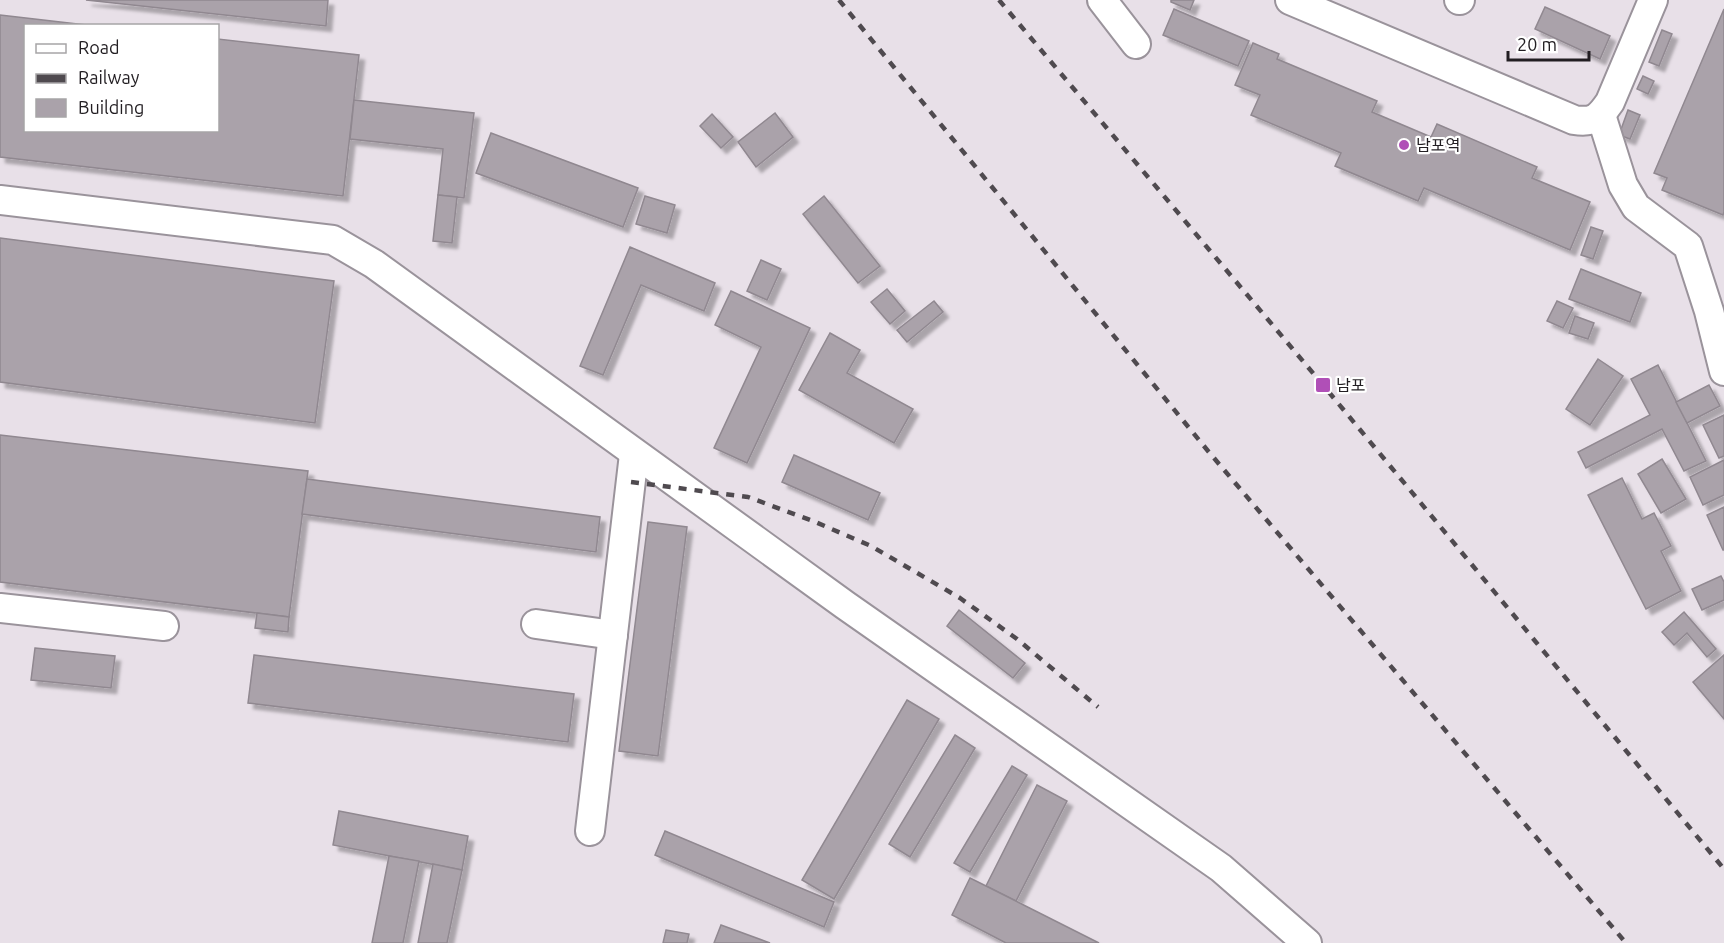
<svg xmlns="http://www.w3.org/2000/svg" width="1724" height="943" font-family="Ubuntu,'Noto Sans KR',sans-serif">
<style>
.building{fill:#aaa2aa;stroke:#908890;stroke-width:1.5;filter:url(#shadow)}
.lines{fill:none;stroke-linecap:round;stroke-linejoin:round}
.minor-casing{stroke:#9a939b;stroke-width:32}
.minor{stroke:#fff;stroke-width:28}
.rail{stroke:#4f4a4f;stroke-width:4.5;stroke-dasharray:8 8;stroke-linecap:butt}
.poi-dot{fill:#b04fb7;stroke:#fff;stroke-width:2}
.labels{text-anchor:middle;stroke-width:4.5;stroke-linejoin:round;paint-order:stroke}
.poi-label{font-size:16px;fill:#221e22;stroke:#fff;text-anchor:start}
</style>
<defs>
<filter id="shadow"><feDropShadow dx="5.5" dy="5.5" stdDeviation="1.5" flood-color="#0004"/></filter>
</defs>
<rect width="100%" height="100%" fill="#e8e0e8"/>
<g class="building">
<polygon points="86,0 328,0 326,26"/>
<polygon points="1171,0 1194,0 1190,10 1171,2"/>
<polygon points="1545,7 1610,36 1600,59 1535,29"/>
<polygon points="1174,9 1249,41 1238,66 1163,35"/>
<polygon points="1724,9 1724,212 1723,215 1662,190 1667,178 1654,173"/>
<polygon points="0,15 95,26 26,26 26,130 218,130 218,39 359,55 343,196 0,157"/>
<polygon points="1662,30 1672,34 1659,66 1649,62"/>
<polygon points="1253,43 1279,54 1277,59 1377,101 1372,112 1431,137 1437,124 1537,167 1532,178 1590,202 1570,250 1424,188 1418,201 1335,166 1341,153 1251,115 1260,95 1235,85"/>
<polygon points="1643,76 1654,81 1648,94 1637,89"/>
<polygon points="354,100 474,113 464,198 438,195 443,149 350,139"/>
<polygon points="1628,110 1640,115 1630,139 1619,135"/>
<polygon points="775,113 793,137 756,167 738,142"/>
<polygon points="712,114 733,137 721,148 700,126"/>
<polygon points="491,133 638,188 623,227 476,173"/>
<polygon points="438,195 457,197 452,243 433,241"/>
<polygon points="645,196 675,205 667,233 636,224"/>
<polygon points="824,196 880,266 858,283 803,214"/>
<polygon points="1591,227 1603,231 1593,259 1581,255"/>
<polygon points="0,238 334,281 315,423 0,382"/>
<polygon points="630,247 715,283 704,311 641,285 603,375 580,366"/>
<polygon points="761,260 781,269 767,300 747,291"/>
<polygon points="1581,269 1641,293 1630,322 1569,299"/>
<polygon points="887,289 905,311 890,324 871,302"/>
<polygon points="731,291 810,328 747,463 714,448 761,347 715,325"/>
<polygon points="934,301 943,312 907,342 897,330"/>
<polygon points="1557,301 1573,308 1563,328 1547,321"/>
<polygon points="1575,316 1594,323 1588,339 1569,333"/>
<polygon points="830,333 860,350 847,373 913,409 894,443 799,390"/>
<polygon points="1598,359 1623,376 1590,425 1566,409"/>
<polygon points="1658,365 1706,461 1684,471 1662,429 1586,468 1578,452 1650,415 1631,379"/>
<polygon points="1709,385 1720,406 1687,423 1676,402"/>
<polygon points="1724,415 1724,456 1719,458 1703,425"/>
<polygon points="0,435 308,471 289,617 0,582"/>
<polygon points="794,455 880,493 868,520 782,482"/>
<polygon points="1662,459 1686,499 1661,513 1638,474"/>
<polygon points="1724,460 1724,495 1703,505 1690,477"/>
<polygon points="1622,478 1642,519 1654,513 1671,546 1661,551 1681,591 1646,609 1588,495"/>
<polygon points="307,479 600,517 596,552 302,514"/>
<polygon points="1724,507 1724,550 1723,550 1707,515"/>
<polygon points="648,522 687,527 658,756 619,751"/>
<polygon points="1721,576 1724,582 1724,600 1702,610 1692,589"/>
<polygon points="959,610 1025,663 1013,678 947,626"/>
<polygon points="1684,612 1716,649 1707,657 1687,633 1674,645 1662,632"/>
<polygon points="257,613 289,617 288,632 255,628"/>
<polygon points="35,648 115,656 111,688 31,680"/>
<polygon points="254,655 574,694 568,742 248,703"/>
<polygon points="1724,655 1724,719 1693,682"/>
<polygon points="907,700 939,719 834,899 802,880"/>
<polygon points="955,735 975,748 910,857 889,844"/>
<polygon points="1012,766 1027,775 970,872 954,863"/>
<polygon points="1037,785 1067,801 1016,901 986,886"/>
<polygon points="339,811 468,836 462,870 333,845"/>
<polygon points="665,831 834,902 824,927 655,855"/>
<polygon points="389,856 419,861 403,943 372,943"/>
<polygon points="433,864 462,870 447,943 418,943"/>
<polygon points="970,878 986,886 1099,943 1006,943 952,915"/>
<polygon points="721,925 770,943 714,943"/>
<polygon points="666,930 689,934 687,943 663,943"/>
</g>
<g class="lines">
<g class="minor-casing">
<g id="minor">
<polyline points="1102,0 1136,44"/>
<path d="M1290,0L1574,120C1594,123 1599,118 1610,102L1653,0"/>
<polyline points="1459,0 1460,0"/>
<polyline points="1601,115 1623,185 1636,207 1688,246 1709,311 1724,371"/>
<polyline points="0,200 333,240 374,264 845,605 1221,868 1307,943"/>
<polyline points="0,608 164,626"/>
<polyline points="536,624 613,635"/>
<polyline points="590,831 634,454"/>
</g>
</g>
<use href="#minor" class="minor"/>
<g class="rail">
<polyline points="839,0 1208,451 1626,943"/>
<polyline points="999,0 1323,385 1724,869"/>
<polyline points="631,482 748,497 813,521 871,546 960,598 1017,639 1098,707"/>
</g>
</g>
<g class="poi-dot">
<circle cx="1404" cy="145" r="6"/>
<rect x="1315" y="377" width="16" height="16" rx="3"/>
</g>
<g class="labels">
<g class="poi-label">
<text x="1416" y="151">남포역</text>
<text x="1336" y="391">남포</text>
</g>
</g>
<rect x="24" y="24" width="195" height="108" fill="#ffffff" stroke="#a7a5a7" stroke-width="1.5"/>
<rect x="36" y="44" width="30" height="9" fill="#ffffff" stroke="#a7a5a7" stroke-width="1.5"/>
<text x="78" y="54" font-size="18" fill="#221e22">Road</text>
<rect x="36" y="74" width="30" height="9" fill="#4f4a4f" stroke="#a7a5a7" stroke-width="1.5"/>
<text x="78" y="84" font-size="18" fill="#221e22">Railway</text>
<rect x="36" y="99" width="30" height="18" fill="#aaa2aa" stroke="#a7a5a7" stroke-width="1.5"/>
<text x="78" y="114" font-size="18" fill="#221e22">Building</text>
<path d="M1508 51v9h81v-9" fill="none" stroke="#221e22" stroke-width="3"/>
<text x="1517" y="51" font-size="18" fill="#221e22" stroke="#ffffff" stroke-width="4.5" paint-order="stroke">20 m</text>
</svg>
